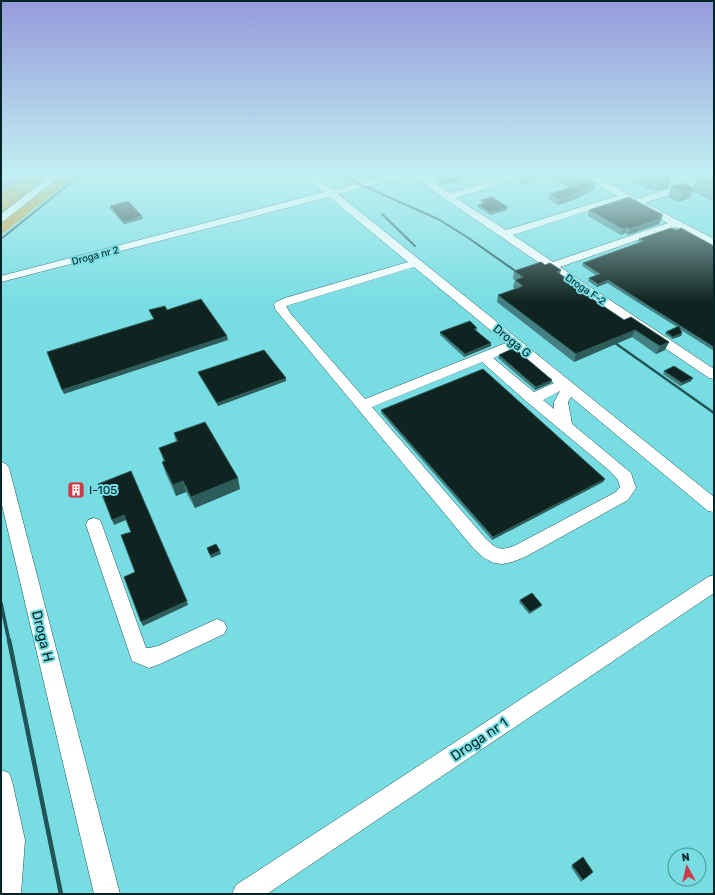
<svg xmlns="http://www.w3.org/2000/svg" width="715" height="895" font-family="Rubik,sans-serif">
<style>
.green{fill:#cd972a}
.water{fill:#b974c8}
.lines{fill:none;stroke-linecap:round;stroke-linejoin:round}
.minor-casing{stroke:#20575a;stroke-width:1}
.minor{fill:#fff;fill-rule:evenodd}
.rail-far3{stroke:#215457;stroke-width:2}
.rail-far2{stroke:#215457;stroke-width:2.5}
.rail-far1{stroke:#215457;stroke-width:3.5}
.rail{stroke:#215457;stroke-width:4.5}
.wall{fill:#448082}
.shaded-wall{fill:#2e5c5a}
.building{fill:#0f2420;stroke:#2e5c5a}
.labels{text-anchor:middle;stroke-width:4;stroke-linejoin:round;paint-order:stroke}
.far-street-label{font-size:10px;fill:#032527;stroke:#78dde3}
.street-label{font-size:12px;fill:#032527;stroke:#78dde3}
.poi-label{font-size:12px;fill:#032527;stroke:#78dde3;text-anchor:start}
.near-street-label{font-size:14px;fill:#032527;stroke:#78dde3}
</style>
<rect width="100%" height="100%" fill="#78dde3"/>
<g class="green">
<polygon points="25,176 51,176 1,215 1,192"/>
<polygon points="60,176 75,176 1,235 1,223"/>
</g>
<polygon class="water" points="1,176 25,176 1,192"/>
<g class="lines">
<g class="minor-casing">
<g id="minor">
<polygon points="50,176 60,176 4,221 1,222 1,214"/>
<path d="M306,176H316L333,190L386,176H402L401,178L338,194L714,497V512L708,511L571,397L568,402L572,424L631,473L636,488L628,500L525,557L512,562L502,564L494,563L484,558L474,549L275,309L274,304L276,302L285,298L408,262L329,197L1,282V276L324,192ZM414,267L506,343L365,399L290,313L286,306ZM514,349L554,383L534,392L493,358ZM482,362L527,402L610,471L618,480L620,487L616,492L514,546C499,551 497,549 486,539L372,407ZM560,391L554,402V409L543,400Z"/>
<path d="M414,176H424L450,193L511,176H526L456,198L506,230L617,196L583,176H594L637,199L699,179H705L706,181L705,183L645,203L714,239V246L675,227L560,267L714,369V379L709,378L445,199ZM624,199L668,223L553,262L513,235Z"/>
<polygon points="1,462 6,464 9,468 120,894 94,894 1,501"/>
<polygon points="94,518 100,520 102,525 146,648 149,648 158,646 217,619 224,622 227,628 224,634 160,664 149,668 132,661 86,525 88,520"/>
<polygon points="714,575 714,593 267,894 232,894 236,885 708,577"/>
<polygon points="1,770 9,773 12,781 25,840 21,894 1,894"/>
</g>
</g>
<use href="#minor" class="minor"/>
<g class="rail-far3">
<polyline points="341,176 438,219 467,237 524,277"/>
<polyline points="382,214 415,246"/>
<polyline points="1,239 79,176"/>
</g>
<polyline class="rail-far2" points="608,338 714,413"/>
<polyline class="rail-far1" points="1,603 9,641"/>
<polyline class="rail" points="9,640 61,894"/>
</g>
<g class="wall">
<polygon points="434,176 459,176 461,180 444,185 434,178"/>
<polygon points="518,176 540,176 540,178 522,184 517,180"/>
<polygon points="548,176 588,176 588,178 596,183 595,189 573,200 558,205 548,199 550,194 569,188"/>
<polygon points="621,176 668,176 668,188 656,191 649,188 646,189"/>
<polygon points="714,177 714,202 693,191 690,198 678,202 668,197 671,187 692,188 696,178"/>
<polygon points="481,200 508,207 507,210 490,215 478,207 478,205 482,204 481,203"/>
<polygon points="110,206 143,219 124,224 110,209"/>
<polygon points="589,210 663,215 659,224 628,235 625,233 621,235 588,216"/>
<polygon points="676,230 714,246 714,351 681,330 682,333 681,336 672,339 665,334 666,332 677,327 607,283 597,287 588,281 589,278 596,275 582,266 583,263 640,242 638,241 639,239"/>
<polygon points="545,265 560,275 587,296 624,320 669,342 665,350 656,354 632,337 574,362 497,302 498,295 515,289 513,287 515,280 513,279 514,271"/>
<polygon points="477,328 477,330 476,331 491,346 464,357 440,335 440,332"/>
<polygon points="499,355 552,380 551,383 535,390 498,358"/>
<polygon points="664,371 693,378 691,381 680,386 663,374"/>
<polygon points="198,372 286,378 286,381 218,406 199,375"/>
<polygon points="381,410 605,479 603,482 492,540 381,413"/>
<polygon points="174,433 240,489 195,508 186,492 176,496 166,474 162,462 164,462 159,448 176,442"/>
<polygon points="520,600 540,607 529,614 519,602"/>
<polygon points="583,857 583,880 581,882 571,867"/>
</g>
<g class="shaded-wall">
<polygon points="532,176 540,176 540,178 522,184 523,179"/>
<polygon points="461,178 461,180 444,185 444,182"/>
<polygon points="652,178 649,188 646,189 649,179"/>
<polygon points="671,178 668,188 656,191 660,182"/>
<polygon points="596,183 595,189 573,200 558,205 559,199"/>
<polygon points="694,188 690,198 678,202 682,192"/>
<polygon points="508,207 507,210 490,215 490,212"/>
<polygon points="663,215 659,224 628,235 630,229"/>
<polygon points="142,216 143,219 124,224 123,222"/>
<polygon points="627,227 625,233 621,235 623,229"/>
<polygon points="561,270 559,278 557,272"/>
<polygon points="608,280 607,283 597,287 598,284"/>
<polygon points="635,330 632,337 574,362 576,354"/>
<polygon points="682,333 681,336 672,339 673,337"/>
<polygon points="227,336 228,340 64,394 62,390"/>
<polygon points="669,342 665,350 656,354 660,346"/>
<polygon points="491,343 491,346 464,357 465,354"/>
<polygon points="286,378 286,381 218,406 217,403"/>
<polygon points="693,378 691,381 680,386 682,383"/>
<polygon points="552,380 551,383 535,390 536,387"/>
<polygon points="238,478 240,489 195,508 191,497"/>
<polygon points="605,479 603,482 492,540 493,537"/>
<polygon points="183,481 186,492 176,496 173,485"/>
<polygon points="124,515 126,520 114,525 112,520"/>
<polygon points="220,551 221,554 211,558 210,555"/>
<polygon points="187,601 188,605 143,626 141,622"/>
<polygon points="542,605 540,607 529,614 530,612"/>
</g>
<g class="building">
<polygon points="435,176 459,176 461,178 444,182"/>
<polygon points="519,176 532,176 523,179"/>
<polygon points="560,176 588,176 588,177 586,177 596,183 574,194 559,199 550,194 577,185"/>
<polygon points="644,176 668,176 671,178 660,182 652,178 649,179"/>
<polygon points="701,176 712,176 714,177 714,187 696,178"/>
<polygon points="683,183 694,188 682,192 671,187"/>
<polygon points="492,197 508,207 490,212 478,205 485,203 481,200"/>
<polygon points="629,197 663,215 658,216 662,218 630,229 627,227 623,229 589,210"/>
<polygon points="128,201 142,216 123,222 110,206"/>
<polygon points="671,228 676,230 681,228 714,246 714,347 608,280 598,284 589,278 600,274 583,263 644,241 639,239"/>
<polygon points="541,262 545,265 550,263 561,270 557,272 588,293 585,294 624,320 631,317 669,342 660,346 635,330 576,354 498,295 523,286 515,280 523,277 514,271"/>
<polygon points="201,299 227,336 62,390 47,352 154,319 149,310 165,306 167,310"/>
<polygon points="470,321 477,328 474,329 491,343 465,354 440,332"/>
<polygon points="679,326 682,333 673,337 666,332"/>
<polygon points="514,348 552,380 536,387 499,355"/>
<polygon points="264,350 286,378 217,403 198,372"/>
<polygon points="674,366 693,378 682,383 664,371"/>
<polygon points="483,369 605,479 493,537 381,410"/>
<polygon points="205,422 238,478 191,497 183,481 173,485 162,462 165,461 159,448 178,441 174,433"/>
<polygon points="131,471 187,601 141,622 124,577 135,572 121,535 131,532 124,515 112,520 98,484"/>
<polygon points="216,544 220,551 210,555 207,548"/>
<polygon points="532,593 542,605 530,612 520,600"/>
<polygon points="583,857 593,872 583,880 572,865"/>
</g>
<linearGradient id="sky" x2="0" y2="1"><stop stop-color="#959adb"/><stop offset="0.58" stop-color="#c2f0f2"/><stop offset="1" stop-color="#c2f0f2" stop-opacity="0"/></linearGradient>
<rect width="715" height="302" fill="url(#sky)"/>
<defs>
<g id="building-square" transform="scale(0.9)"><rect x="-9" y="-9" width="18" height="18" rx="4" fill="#cc3c48" stroke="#78dde3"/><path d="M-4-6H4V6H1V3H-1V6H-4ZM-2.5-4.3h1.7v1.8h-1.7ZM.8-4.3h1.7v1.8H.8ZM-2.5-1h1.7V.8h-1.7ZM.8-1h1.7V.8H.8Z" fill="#fff"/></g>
</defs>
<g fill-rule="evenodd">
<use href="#building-square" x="76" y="490"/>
</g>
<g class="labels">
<g class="far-street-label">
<text transform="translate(95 255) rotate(-15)" y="4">Droga nr 2</text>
<text transform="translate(586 289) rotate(34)" y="4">Droga F-2</text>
</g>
<g class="street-label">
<text transform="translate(512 341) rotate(39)" y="4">Droga G</text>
</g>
<g class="poi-label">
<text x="89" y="494">I-105</text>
</g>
<g class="near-street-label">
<text transform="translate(43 636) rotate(76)" y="5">Droga H</text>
<text transform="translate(479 739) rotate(-34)" y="5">Droga nr 1</text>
</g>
</g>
<rect width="715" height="895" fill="none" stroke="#032527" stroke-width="4"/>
<g transform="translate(687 867) rotate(352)"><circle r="19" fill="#78dde3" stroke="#499398"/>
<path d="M0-3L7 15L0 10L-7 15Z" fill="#cc3c48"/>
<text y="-6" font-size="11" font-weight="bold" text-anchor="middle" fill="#032527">N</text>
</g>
</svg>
